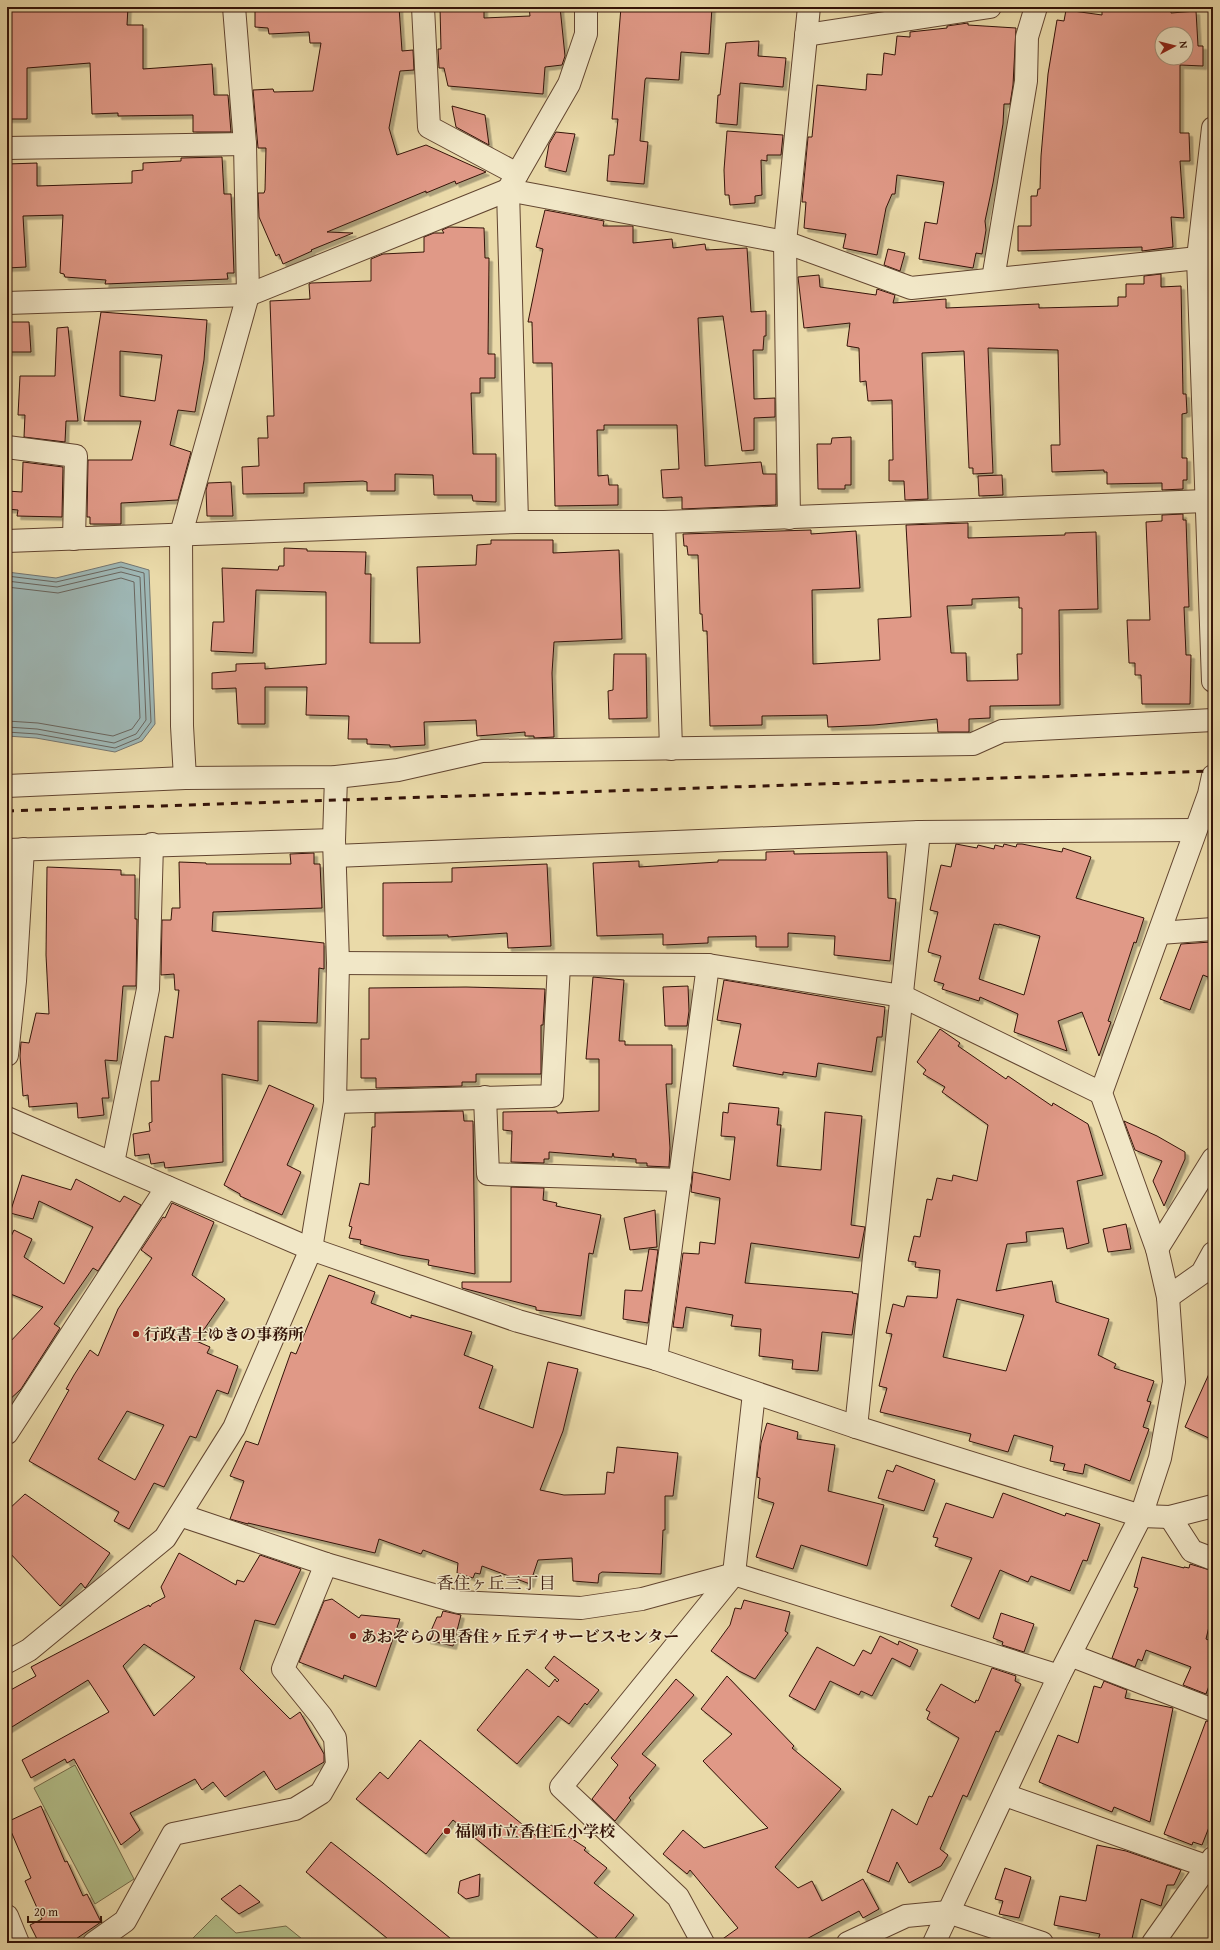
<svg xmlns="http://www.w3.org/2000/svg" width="1220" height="1950" font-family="'Gentium Book Plus','Noto Serif JP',serif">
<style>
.green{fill:#b3c08b;stroke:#746a4a}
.water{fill:#9eb7b5;stroke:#747570}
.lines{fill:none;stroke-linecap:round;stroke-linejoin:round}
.shore{stroke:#69655e;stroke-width:1}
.building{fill:#e09987;stroke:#341308;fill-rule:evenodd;filter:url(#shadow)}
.minor-casing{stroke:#624530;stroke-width:24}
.minor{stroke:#f1e7c7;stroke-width:22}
.rail{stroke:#341308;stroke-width:3;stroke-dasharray:7 7;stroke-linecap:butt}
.poi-dot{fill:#8f2418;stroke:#f1e7c7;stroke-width:1.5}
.labels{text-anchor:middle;stroke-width:3;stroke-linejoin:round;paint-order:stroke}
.poi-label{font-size:16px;font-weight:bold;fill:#341308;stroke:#f1e7c7;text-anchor:start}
.neighbourhood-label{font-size:17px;fill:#341308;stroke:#f1e7c7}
</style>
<defs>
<filter id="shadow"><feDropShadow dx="3.5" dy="3.5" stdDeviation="0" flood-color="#0004"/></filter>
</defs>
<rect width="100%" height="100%" fill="#eadaa9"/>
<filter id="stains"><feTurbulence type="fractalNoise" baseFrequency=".005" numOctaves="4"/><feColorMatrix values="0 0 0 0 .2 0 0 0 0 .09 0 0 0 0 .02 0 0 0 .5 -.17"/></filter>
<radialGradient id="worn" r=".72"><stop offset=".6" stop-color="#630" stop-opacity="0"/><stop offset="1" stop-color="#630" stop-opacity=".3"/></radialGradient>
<g class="green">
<polygon points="75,1765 134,1879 95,1904 34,1788"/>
<polygon points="216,1915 236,1933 286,1926 307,1943 188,1943"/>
</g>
<polygon class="water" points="121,562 149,570 155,724 142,741 115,752 36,738 7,736 7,572 56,578"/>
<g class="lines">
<g class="shore">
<polyline points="7,576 56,582 121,567 144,573 151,722 139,738 115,748 37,734 7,732"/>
<polyline points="7,581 57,587 121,572 140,577 146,720 136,734 114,743 37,729 7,727"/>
<polyline points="7,587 58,593 121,578 134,582 140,718 132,729 113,736 38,723 7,721"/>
</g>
</g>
<g class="building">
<polygon points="7,7 128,7 127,25 143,25 143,69 212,64 214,95 228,95 231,132 193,132 193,115 118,116 118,113 92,114 90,63 27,68 27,119 7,119"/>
<polygon points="255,7 399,7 402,51 413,50 414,70 400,71 389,128 397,155 426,145 486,172 456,184 455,181 426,193 426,191 327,232 353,233 311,250 312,251 283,264 279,254 276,256 259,217 258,193 264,193 265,190 266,148 258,148 253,90 273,89 274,92 313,91 321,43 310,43 309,32 269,34 268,28 255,27"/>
<polygon points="440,7 484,7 484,18 530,16 529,7 560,7 565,56 562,65 545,67 543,94 448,86 444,68 439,68 438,49 441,49"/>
<polygon points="621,7 712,7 709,54 681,52 679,80 646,78 645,80 640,141 648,142 644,184 607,181 609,155 614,155 618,119 612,119"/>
<path d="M1118,7H1138V11L1171,8V13L1196,11L1198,46H1203V66L1180,65V133H1189L1190,161H1180L1184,218L1171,217L1173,247L1142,251V247L1018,251V226H1031V196H1037L1038,189H1040L1041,156L1048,74L1057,20L1064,21L1066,10L1102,15V10L1118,8ZM1162,34H1186V58H1162Z"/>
<polygon points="968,23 968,25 1016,28 1013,85 1010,104 1004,104 1003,124 993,183 985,221 986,230 982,254 976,253 973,268 919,259 925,222 937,224 944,182 897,175 895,194 892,194 886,208 877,255 843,248 846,234 804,228 806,202 802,202 808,137 812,137 817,85 866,90 867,74 882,75 884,53 895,55 897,36 910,37 910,32 947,28 947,26"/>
<polygon points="759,41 758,56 786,58 783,87 740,83 737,125 716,123 718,95 720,95 726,43"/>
<polygon points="452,106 485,115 489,145 456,127"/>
<polygon points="727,131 783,135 781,155 767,155 767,161 761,160 762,195 755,196 755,203 730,205 729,195 725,195 724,170"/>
<polygon points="556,132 575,134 566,172 545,167 549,144"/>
<polygon points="222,157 224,194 231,194 234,273 227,273 228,279 105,284 106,280 65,277 64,274 60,273 63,215 23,216 26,267 7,268 7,164 37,163 37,186 132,183 132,171 143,170 143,163 181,161 181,158"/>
<polygon points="545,210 604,221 603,226 633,226 633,243 672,239 673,248 705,244 706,250 747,248 751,312 766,311 766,336 764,336 763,350 753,350 754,399 775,398 775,417 754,418 754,450 742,451 723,316 698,318 705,466 761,462 763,474 776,474 776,505 682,509 682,497 663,498 661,470 679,469 677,425 604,425 604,430 597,430 598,476 608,475 609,485 618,485 618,505 555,506 552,363 533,363 532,322 528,322 543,249 536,247"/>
<polygon points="449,227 484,228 485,258 489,258 488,354 495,354 495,378 480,378 480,393 471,393 473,454 496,454 496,502 473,501 472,495 434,495 433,475 395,474 395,491 367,491 367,482 363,481 304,483 304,493 243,494 242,467 259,466 258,438 268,438 267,416 274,416 270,301 310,299 309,284 311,283 371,281 371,259 383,254 424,252 424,237 434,233 444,233 442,230"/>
<polygon points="888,249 905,253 900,271 884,265"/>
<polygon points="1161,274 1161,287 1181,286 1183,394 1186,394 1187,413 1182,414 1182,458 1187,458 1187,480 1183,480 1183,489 1162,490 1162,483 1107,484 1107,472 1104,472 1104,470 1052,472 1051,445 1060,445 1058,350 988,348 993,473 973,474 973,468 969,468 964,351 922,353 928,499 905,500 904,481 889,481 889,460 893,460 892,400 868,401 866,381 860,382 859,348 847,346 850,323 804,328 798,277 819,275 820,287 876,295 877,289 895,295 893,303 946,299 946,308 1039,304 1039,308 1118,306 1118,297 1126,297 1126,284 1144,284 1144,276"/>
<path d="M101,312L207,320L204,360L195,412L178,410L170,445L191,452L178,500L121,503V524H90V517H87L88,460H132L141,421H84ZM120,351L162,355L155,401L120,396Z"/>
<polygon points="7,322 29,322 31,352 7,352"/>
<polygon points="68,327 78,421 66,421 65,442 24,437 25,415 18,415 20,376 55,376 57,328"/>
<polygon points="851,437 851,485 845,485 845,489 818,489 817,444 831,444 832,438"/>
<polygon points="23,462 63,467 62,517 17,516 18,510 7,509 7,491 22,492"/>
<polygon points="1002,475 1003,495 979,496 978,476"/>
<polygon points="231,482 233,516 207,516 206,490 208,483"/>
<polygon points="1183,514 1183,520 1186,520 1189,607 1184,607 1186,655 1191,655 1190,704 1142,704 1141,675 1135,675 1135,663 1129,663 1127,620 1150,620 1146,522 1162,521 1162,515"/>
<path d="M968,523V538L1065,535V533L1096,532L1098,609L1059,610L1060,705L990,706V718L969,719V732H938L937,719L874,725L828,727L827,715L762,716V725L710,726L707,631H703L702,614H700L698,555H688L687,546H684L683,534L811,530V534L856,531L860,588L812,590L813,664L880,660L878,619L911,617L906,525ZM1019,597V608H1022V654H1017L1018,680L967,681L966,653H951L947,606L972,605V599Z"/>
<polygon points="491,540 553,540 553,553 619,550 622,639 554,642 552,673 554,737 534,738 534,736 525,736 525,732 477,736 476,720 424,722 425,745 390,747 390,745 367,744 367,739 348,739 349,716 306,715 307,687 265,687 265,724 238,724 236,688 212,689 212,673 236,671 236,664 265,663 265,669 326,664 326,592 256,590 253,653 211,651 213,622 224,622 222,568 278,570 279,566 284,566 284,548 307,549 307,551 366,552 365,574 371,574 370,643 420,643 417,567 476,565 477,545 491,544"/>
<polygon points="614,654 646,654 647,718 609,719 608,691 613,690"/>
<path d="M956,844L977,848L978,845L994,849L995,845L1003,847L1004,844L1016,847L1017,844H1022L1062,852L1063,848L1091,857L1076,898L1144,918L1136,943L1134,942L1108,1021L1111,1022L1099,1056L1082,1012L1058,1021L1067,1051L1014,1032L1018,1014L980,997L979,1001L942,989L944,984L934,981L941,956L928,952L938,912L930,910L941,865L951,867ZM994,924L999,925V924L1040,936L1024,995L979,979Z"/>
<polygon points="794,851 794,854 887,852 888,898 896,899 890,961 834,955 835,936 788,933 788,947 756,947 756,936 708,937 708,943 663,945 663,934 597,936 593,863 639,861 639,867 718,862 718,860 766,860 766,852"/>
<polygon points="314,853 314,864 320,864 322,908 213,912 212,931 324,943 324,969 319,968 317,1023 258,1021 258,1081 222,1074 223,1162 165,1168 164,1162 151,1164 149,1154 135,1156 133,1134 150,1131 149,1123 152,1122 151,1081 159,1081 165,1036 173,1038 179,990 175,990 174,974 161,975 162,920 171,920 172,908 180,908 179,862 206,863 206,864 291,864 290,854"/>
<polygon points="547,864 551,946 508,948 507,933 448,937 448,935 383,936 383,883 452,882 452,868"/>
<polygon points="47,867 121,870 121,875 135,875 135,919 137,919 136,986 123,986 117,1061 105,1060 109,1098 102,1098 104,1115 78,1118 77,1103 29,1107 28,1095 23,1096 20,1056 21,1042 29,1043 36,1013 49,1014 46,955"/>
<polygon points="1211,942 1213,943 1213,979 1203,975 1190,1010 1160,999 1181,944"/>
<polygon points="593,977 624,980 619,1041 625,1041 625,1045 672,1045 672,1084 666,1084 670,1148 669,1167 647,1166 647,1163 636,1163 636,1159 614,1157 613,1153 612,1157 549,1152 549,1159 544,1159 544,1163 511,1162 512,1131 503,1130 503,1112 557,1111 557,1113 599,1111 599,1059 586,1059"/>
<polygon points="724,980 885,1007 882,1037 877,1037 872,1072 818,1063 816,1077 783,1072 783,1075 733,1066 741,1024 717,1020"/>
<polygon points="688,986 689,1011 687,1026 665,1026 663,987"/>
<polygon points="466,987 545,989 543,1025 541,1025 541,1074 476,1074 476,1082 462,1082 462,1086 376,1088 376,1078 361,1078 361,1039 369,1039 369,988"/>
<path d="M940,1029L960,1043L958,1046L1006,1079L1008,1076L1052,1106L1053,1103L1088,1124L1103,1175L1077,1181L1089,1243L1067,1249L1063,1228L1026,1232L1027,1242L1007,1244L996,1291L1052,1281L1056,1302L1109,1319L1098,1355L1116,1364L1114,1368L1154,1381L1147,1401L1151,1402L1143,1427L1149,1429L1130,1481L1085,1464L1083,1474L1063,1470L1065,1464L1050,1461L1053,1446L1014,1435L1008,1452L969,1441L971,1434L880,1412L887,1388L879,1386L892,1334L886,1333L893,1304L904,1307L907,1296L937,1298L940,1270L915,1267L916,1262L908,1261L914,1236L920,1237L927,1199L932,1200L937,1178L952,1181L953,1175L977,1181L988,1125L942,1092L945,1087L923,1074L926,1070L917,1062ZM957,1299L1024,1315L1006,1371L943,1357Z"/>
<polygon points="269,1085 314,1105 287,1165 301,1172 282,1215 240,1196 240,1194 224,1185"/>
<polygon points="729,1103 779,1108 777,1125 781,1125 777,1166 821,1170 825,1112 862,1116 851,1225 865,1227 859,1258 751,1243 745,1283 853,1292 852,1293 858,1294 852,1335 822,1332 818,1371 792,1369 793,1360 759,1356 761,1329 731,1326 733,1315 686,1307 683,1328 673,1327 683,1253 699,1254 700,1242 715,1244 720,1198 691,1192 693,1172 730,1180 735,1137 721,1136 723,1112 728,1113"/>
<polygon points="463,1111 464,1121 473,1121 475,1274 428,1265 429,1260 400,1255 360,1244 361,1240 349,1238 352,1227 349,1226 360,1183 369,1185 372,1127 375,1127 375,1113"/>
<polygon points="1124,1121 1157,1136 1185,1152 1185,1159 1164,1206 1153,1181 1162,1161 1135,1150"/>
<polygon points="22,1175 71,1190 76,1179 120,1202 124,1196 141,1205 98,1271 93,1268 54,1324 60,1328 21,1389 7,1402 7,1345 43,1307 8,1293 7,1295 7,1245 14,1230 32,1239 24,1257 64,1284 93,1227 39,1201 33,1219 10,1213"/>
<polygon points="511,1187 544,1188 543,1200 557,1203 556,1206 601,1215 593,1254 589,1253 581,1316 536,1310 536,1307 462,1288 462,1282 511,1282"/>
<path d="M172,1203L214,1222L192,1275L225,1299L196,1341L210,1347L207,1353L238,1366L228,1394L217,1390L196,1438L190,1436L164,1487L154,1483L129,1529L114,1521L119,1512L29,1461L69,1390L66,1389L74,1375L90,1350L98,1356L118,1309L152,1258L141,1250L163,1217L165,1218ZM127,1411L164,1425L135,1480L98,1459Z"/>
<polygon points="655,1210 657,1247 630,1250 624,1218"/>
<polygon points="1126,1224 1131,1249 1108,1252 1103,1229"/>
<polygon points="649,1249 658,1250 648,1323 623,1319 625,1290 642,1291"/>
<polygon points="329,1275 375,1292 371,1303 411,1318 411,1315 472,1332 464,1355 493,1366 479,1408 533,1428 548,1362 578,1369 563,1431 540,1490 564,1495 605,1494 607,1472 614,1473 617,1447 678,1453 673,1496 665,1496 665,1530 663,1530 661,1574 602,1572 599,1574 598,1583 573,1581 572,1558 538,1560 530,1584 482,1566 480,1574 475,1573 473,1578 457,1573 458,1563 423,1550 421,1554 379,1539 375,1553 248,1523 248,1524 230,1519 244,1481 230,1476 246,1441 258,1445 291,1352 296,1354"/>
<polygon points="1213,1365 1213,1440 1185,1427"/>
<polygon points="767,1423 798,1432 797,1439 835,1445 828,1491 884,1505 867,1566 801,1545 793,1569 756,1557 774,1503 758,1498 760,1478 757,1477 761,1443"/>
<polygon points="896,1465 935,1480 924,1511 878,1498 887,1470 893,1472"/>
<polygon points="1003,1493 1065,1516 1066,1513 1100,1524 1087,1561 1083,1560 1070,1591 1031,1576 1028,1582 1000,1570 979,1619 951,1606 972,1558 935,1546 938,1538 933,1537 946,1503 993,1518"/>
<polygon points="25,1494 110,1553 86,1587 85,1588 81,1583 60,1606 7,1550 7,1511"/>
<path d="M179,1553L236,1585L237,1580L244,1582L260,1555L301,1569L275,1625L255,1620L240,1669L290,1719L300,1712L324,1754V1762L276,1790L264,1771L225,1797L213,1782L202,1790L195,1779L130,1813L140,1830L121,1845L74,1759L67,1763L65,1759L31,1778L22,1760L109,1712L88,1680L7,1730V1692L36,1676L31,1667L149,1605L150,1607L152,1604L165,1597L161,1587ZM144,1644L195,1677L154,1716L123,1666Z"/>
<polygon points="1142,1557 1184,1568 1184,1567 1189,1568 1190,1564 1213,1571 1213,1610 1206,1639 1213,1642 1213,1675 1206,1694 1183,1685 1191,1667 1146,1650 1142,1661 1138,1659 1135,1667 1112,1658 1138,1588 1134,1587"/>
<polygon points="332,1599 359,1618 361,1615 400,1619 376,1687 344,1675 343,1679 299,1662 324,1601"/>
<polygon points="744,1600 790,1612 785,1631 788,1633 755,1679 739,1671 711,1651 730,1625 735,1608 741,1609"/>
<polygon points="443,1611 461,1615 453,1646 427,1640 437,1617 441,1617"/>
<polygon points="1001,1613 1034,1624 1024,1652 1002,1645 1003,1642 993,1638"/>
<polygon points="880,1636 898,1645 899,1641 918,1650 910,1667 892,1658 872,1696 861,1691 859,1695 830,1681 815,1710 789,1696 817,1647 854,1666 863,1650 871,1654"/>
<polygon points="554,1656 599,1690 587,1705 585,1703 569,1724 558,1716 517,1764 477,1730 527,1669 549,1687 555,1679 557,1682 559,1680 545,1668"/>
<polygon points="992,1668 1016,1676 1015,1681 1021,1684 999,1732 996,1731 967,1797 963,1795 940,1849 948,1855 941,1866 909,1883 897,1862 889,1882 867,1872 892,1809 917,1825 929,1796 932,1797 959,1738 927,1719 930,1712 926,1710 941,1684 975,1703 976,1700 978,1701"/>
<polygon points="727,1676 794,1746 792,1748 841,1789 775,1867 798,1888 812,1881 822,1901 863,1879 879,1909 863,1918 859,1911 799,1943 717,1943 738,1928 690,1870 687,1874 663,1854 683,1830 704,1848 768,1828 703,1761 732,1734 701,1709"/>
<polygon points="676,1679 694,1695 642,1754 656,1765 629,1798 631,1800 615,1821 592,1799 618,1765 611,1758"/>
<polygon points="1104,1681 1127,1690 1125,1698 1173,1708 1150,1822 1114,1807 1112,1812 1039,1782 1058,1735 1078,1743 1094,1686 1101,1688"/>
<polygon points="1206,1721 1213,1722 1213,1817 1202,1845 1193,1842 1192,1845 1164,1834"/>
<polygon points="420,1740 540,1839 551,1825 586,1848 584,1850 607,1868 594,1883 634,1915 611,1943 604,1943 453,1820 426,1854 356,1799 380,1772 388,1779"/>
<polygon points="41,1806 65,1862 67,1861 83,1896 87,1894 101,1922 70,1943 39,1943 30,1925 42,1919 25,1881 31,1878 7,1822"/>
<polygon points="331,1842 383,1883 456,1943 393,1943 306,1872"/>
<polygon points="1097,1845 1126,1851 1181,1870 1174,1885 1167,1885 1161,1906 1141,1899 1131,1943 1110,1943 1098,1940 1100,1934 1054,1925 1060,1896 1086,1901"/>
<polygon points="1005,1868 1031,1877 1019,1918 999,1914 1003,1901 995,1899"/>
<polygon points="480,1874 479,1896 466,1899 458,1893 460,1881"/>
<polygon points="240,1885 260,1902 239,1914 221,1899"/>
</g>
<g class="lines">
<g class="minor-casing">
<g id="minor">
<polyline points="423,7 429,127 517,174"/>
<polyline points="806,35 990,7"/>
<polyline points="1213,128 1198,258 1213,681"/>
<polyline points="7,148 245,144"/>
<polyline points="993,279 1026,81 1027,37 1036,7"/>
<polyline points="7,303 248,295 508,190 785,242 911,288 1198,258 1213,254"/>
<polyline points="7,447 76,456 74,539"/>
<polyline points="789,518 785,242 809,7"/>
<polyline points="517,522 508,190 569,84 586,34 586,7"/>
<polyline points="664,522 671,749"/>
<polyline points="7,541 517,522 664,522 1206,501"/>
<polyline points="185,778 182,726 181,534 248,295 245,144 234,7"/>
<polyline points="7,786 185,778 336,777 398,770 482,751 973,744 1002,731 1213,720"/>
<polyline points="7,850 334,840"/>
<polyline points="335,856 919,832 1195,830"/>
<polyline points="1160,933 1213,929"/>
<polyline points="338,963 708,965 902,996 1101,1093"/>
<polyline points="7,1055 15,981 23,849"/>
<polyline points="485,1097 488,1174 680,1180"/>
<polyline points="335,1102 552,1096 559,965"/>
<polyline points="7,1118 311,1249 518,1321 656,1359 856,1427 1141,1516 1170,1517 1213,1506"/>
<polyline points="113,1163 148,989 152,844"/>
<polyline points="1157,1249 1213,1159"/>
<polyline points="1168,1297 1202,1273 1213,1253"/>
<polyline points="656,1359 708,965"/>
<polyline points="856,1427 919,832"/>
<polyline points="7,1433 167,1187"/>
<polyline points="180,1515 326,1564 458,1602 581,1608 642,1599 734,1574 1059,1676"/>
<polyline points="1170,1517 1192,1551 1213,1559"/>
<polyline points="1070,1655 1213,1710"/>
<polyline points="7,1662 29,1650 165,1538 234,1428 311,1249 335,1102 338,963 334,840 336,777"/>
<polyline points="1005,1795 1206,1866"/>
<polyline points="7,1916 18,1943"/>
<polyline points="94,1943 125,1921 173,1834 295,1809 321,1793 337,1765 335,1738 321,1716 283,1669 326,1564"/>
<polyline points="703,1943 678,1897 561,1787 734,1574 754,1393"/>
<polyline points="848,1943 906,1916 948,1912 1042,1943"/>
<polyline points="934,1943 1059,1676 1141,1516 1160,1458 1174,1382 1168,1297 1157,1249 1101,1093 1209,794 1213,776"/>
<polyline points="1153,1943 1213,1858"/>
</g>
</g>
<use href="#minor" class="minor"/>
<polyline class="rail" points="7,811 1213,771"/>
</g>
<g class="poi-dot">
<circle cx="136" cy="1334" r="4"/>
<circle cx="353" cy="1636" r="4"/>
<circle cx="447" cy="1831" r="4"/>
</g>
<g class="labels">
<g class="poi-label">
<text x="144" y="1340">行政書士ゆきの事務所</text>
<text x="361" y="1642">あおぞらの里香住ヶ丘デイサービスセンター</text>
<text x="455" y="1837">福岡市立香住丘小学校</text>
</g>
<g class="neighbourhood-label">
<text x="496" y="1589">香住ヶ丘三丁目</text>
</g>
</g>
<rect width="1220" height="1950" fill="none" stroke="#eadaa9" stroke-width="24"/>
<rect x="8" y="8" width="1204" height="1934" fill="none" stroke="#341308" stroke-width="2"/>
<rect x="12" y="12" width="1196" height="1926" fill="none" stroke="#341308"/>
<g transform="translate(1174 46) rotate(83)"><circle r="19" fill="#f1e7c7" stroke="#a5927b"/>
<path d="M0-3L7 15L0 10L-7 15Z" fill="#8f2418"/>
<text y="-6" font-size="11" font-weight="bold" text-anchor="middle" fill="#341308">N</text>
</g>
<path d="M28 1916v6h73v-6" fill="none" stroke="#341308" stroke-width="2"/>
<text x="34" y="1916" font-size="12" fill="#341308" stroke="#f1e7c7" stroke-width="3" paint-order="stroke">20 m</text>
<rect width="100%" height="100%" filter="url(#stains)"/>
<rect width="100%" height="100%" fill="url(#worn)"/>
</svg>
